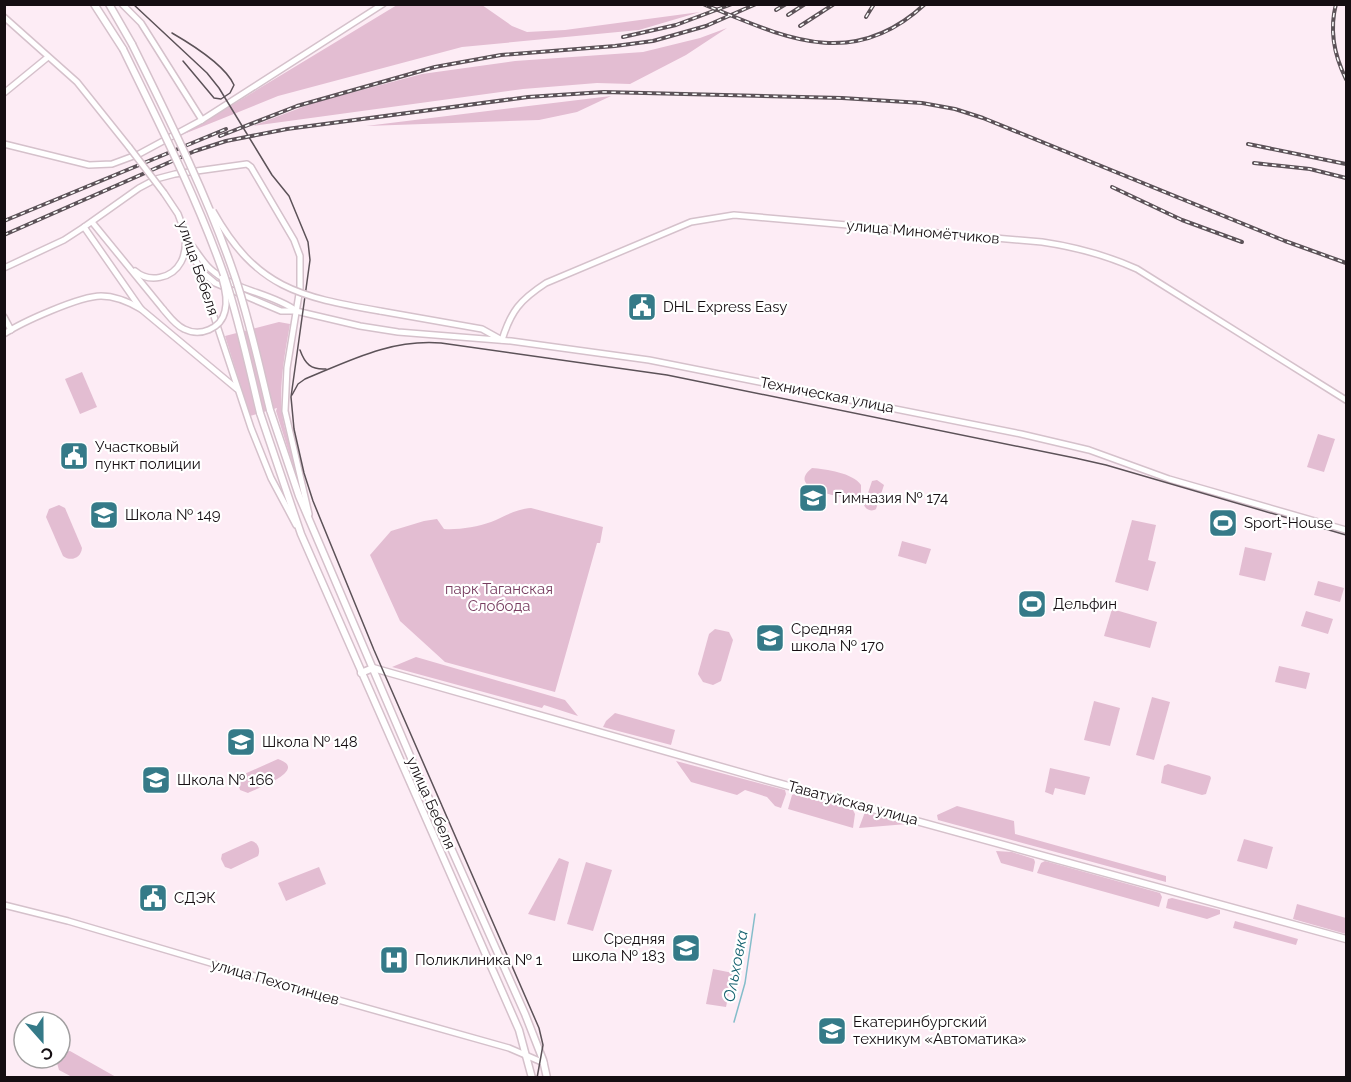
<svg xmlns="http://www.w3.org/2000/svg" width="1351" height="1082" font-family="Raleway,sans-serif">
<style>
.green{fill:#e3bdd2}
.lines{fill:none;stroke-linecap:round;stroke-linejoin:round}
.stream{stroke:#84bdca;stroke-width:1.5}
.tertiary-casing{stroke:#d5c1cb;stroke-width:8}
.secondary-casing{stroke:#d5c1cb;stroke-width:8}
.primary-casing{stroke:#d5c1cb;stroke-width:9}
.tertiary{stroke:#fff;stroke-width:5}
.secondary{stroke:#fff;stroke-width:5}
.primary{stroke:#fff;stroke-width:6}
.tram{stroke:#5c5258;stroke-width:1.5}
.rail-casing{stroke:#5c5258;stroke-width:4}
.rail{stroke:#fff;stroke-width:1.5;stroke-dasharray:4.5;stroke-linecap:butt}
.secondary-bridge-casing{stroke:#d5c1cb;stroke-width:8;stroke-linecap:butt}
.primary-bridge-casing{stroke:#d5c1cb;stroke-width:9;stroke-linecap:butt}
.secondary-bridge{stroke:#fff;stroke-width:5}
.primary-bridge{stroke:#fff;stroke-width:6}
.labels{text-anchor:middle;stroke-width:4.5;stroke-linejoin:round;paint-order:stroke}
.street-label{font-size:15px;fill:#150e12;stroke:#fff}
.poi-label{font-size:15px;fill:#150e12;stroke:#fff;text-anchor:start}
.park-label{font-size:15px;fill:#783e61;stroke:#fff}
.water-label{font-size:16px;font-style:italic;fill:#14616f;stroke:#fff}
</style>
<rect width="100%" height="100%" fill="#fdecf5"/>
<g class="green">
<polygon points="397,5 482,5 512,26 527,32 565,30 700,12 639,30 462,47 278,96 184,134"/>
<polygon points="727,28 686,55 630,84 597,83 523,89 253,126 313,103 422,74 515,61 643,52 700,38"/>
<polygon points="611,96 577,112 539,120 366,126"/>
<path d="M279,322L290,324C285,353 279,383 282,413C284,432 295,454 295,472L276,411L277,408L250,416L225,336Z"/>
<polygon points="82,372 97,407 80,414 65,379"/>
<polygon points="1318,434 1335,439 1324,472 1307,467"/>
<path d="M812,468C826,469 853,473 861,485V493L855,499H851C839,496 785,489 812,468Z"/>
<path d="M877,480L884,485L876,509C872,512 866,510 864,505L872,481Z"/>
<path d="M59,505L65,508L82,548C81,558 71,562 63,556L46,517L49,509Z"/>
<path d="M531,508L603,527L600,543H597L555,692L445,662L400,621L370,555L391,531L424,521L437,519L444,529C458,530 477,527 491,522C505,516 516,509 531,508Z"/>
<polygon points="1132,520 1156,525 1148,560 1156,562 1148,591 1115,582"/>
<polygon points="902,541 931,549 926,564 898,556"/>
<polygon points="1245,547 1272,553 1265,581 1239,575"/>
<polygon points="1318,581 1344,588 1340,602 1314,595"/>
<polygon points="1112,609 1157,622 1150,648 1104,636"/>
<polygon points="1306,611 1333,619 1328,634 1301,626"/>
<polygon points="715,629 729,632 733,640 721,681 713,685 703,682 698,674 709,634"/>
<polygon points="416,657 565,700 578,716 544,705 542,708 392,667"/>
<polygon points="1279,666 1310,673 1306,689 1275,682"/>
<polygon points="1152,697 1170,702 1154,760 1136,755"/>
<polygon points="1094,701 1120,708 1110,746 1084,740"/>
<polygon points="615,713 675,730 671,745 603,727 606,721"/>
<path d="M278,759C310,770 256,789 248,793L240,790L238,783L240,776Z"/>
<polygon points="676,761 785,790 786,794 781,808 775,806 767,797 745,790 737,795 691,782"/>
<polygon points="1168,764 1210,776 1211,778 1206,794 1202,795 1161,783 1164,766"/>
<polygon points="1050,768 1090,777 1085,795 1055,788 1053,795 1045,792"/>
<polygon points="797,793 853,810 855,814 853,828 788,809 792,795"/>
<polygon points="957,806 1014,821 1015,834 1166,876 1166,882 938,820 937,815"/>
<polygon points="865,812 907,824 859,828"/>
<polygon points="1244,839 1273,847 1267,869 1237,861"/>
<path d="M251,841C258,842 261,850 258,856L231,869L225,867L221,859L222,854Z"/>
<polygon points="996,851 1012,852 1034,859 1035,862 1033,872 1001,863"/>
<polygon points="559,858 569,862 555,921 528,914"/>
<polygon points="1045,861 1160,893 1162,897 1159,907 1037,873 1041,863"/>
<polygon points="586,862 612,870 593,931 567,924"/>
<polygon points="319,867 326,884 286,901 278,883"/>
<polygon points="1172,898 1220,910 1220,914 1207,919 1166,908 1168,899"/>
<polygon points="1297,904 1346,918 1346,934 1293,919"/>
<polygon points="1235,921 1298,939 1296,945 1233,928"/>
<polygon points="713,969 733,973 726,1007 706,1004"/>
<polygon points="70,1051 116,1077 117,1077 72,1077 59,1070 57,1063 61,1053"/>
</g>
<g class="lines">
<polyline class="stream" points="734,1022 745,983 755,914"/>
<g class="tertiary-casing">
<g id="tertiary">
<polyline points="122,4 141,23 202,120"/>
<polyline points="4,144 89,165 112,164 139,154 202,120 383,4"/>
<polyline points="4,268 64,240 84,227"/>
<polyline points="4,317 11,330"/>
<path d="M4,334C22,322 80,296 101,296C115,296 129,302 141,309"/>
<path d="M502,340C511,311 520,300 546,283L691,222L734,215L1042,242C1076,247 1106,255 1137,269L1346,400"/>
</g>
</g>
<g class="secondary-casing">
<g id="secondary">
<polyline points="4,17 77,82 129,147"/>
<polyline points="4,93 48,57"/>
<polyline points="164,193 178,214 196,262"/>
<polyline points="92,222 163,309"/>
<path d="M193,247C200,256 205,266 214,272C237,291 271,293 295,310"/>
<polyline points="196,261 202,272 215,283 281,311 296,311 360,326 398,332 511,341 649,360 1021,434 1089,450 1169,479 1346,530"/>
<path d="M135,271C149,283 172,279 181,262C186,253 186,243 185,234"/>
<polyline points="199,271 251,428 271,478 296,525"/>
<polyline points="380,311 482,329 500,339"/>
<polyline points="237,389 141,309 84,227 139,188 156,179 175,174 247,164 251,167 294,240 300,256 300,288 287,368 285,411 309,514"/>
<polyline points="4,905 68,921 285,985 509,1048 544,1063"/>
</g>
</g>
<g class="primary-casing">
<g id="primary">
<polyline points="94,4 123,49"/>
<polyline points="109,4 132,44"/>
<polyline points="270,410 299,496 414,765 525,1014 543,1060 547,1078"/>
<polyline points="260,413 301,534 519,1030 532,1078"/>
<polyline points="361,673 373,668 760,778 1346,939"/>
</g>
</g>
<use href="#tertiary" class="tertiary"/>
<use href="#secondary" class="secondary"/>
<use href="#primary" class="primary"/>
<g class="tram">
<polyline points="133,4 207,73 219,88 272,175 289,196 308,242 310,260 291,397 294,429 304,473 313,501 374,650 539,1028 543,1045 537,1078"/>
<path d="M172,33C191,44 225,65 234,85L230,93L221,99L214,98L183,61"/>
<path d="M300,350C305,364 311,370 326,369"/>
<path d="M292,395L298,384L305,379C351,360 391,339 441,343L667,375L1075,458L1106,465L1346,535"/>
</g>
<g class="rail-casing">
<g id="rail">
<path d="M703,4C782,36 851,73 925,4"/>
<path d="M1336,4C1329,31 1334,55 1346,79"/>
<polyline points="776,10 786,4"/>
<polyline points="788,15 805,4"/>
<polyline points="866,17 874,4"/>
<polyline points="800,26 834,4"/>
<polyline points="623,37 676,25 732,4"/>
<polyline points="220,136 297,106 435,67 501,55 615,46 653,41 706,26 756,4"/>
<polyline points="1248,144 1346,164"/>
<polyline points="1254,163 1310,169 1346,178"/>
<polyline points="1112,187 1182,220 1242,242"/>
<polyline points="4,221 226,129"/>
<polyline points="4,235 195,151 226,141 287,129 528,97 604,92 842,98 922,103 955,109 983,118 1285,241 1346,263"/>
</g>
</g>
<use href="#rail" class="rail"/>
<g class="secondary-bridge-casing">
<g id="secondary-bridge">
<polyline points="129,147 164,193"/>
<path d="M213,211C256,288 299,297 380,311"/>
<path d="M163,309C169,316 175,325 184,329C200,337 221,329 225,311C228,300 225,288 222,278"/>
</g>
</g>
<g class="primary-bridge-casing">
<g id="primary-bridge">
<path d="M132,44C169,119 207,195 234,274C249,318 259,365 270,410"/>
<path d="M123,49C159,123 197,198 224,275C239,320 249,367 260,413"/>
</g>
</g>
<use href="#secondary-bridge" class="secondary-bridge"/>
<use href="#primary-bridge" class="primary-bridge"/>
</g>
<defs>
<g id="civic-square" transform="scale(1.5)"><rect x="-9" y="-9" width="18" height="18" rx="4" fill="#357a88" stroke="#fff"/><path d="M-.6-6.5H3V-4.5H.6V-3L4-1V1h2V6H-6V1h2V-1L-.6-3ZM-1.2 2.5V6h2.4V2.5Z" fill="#fff"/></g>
<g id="school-square" transform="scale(1.5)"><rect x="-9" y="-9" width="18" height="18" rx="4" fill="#357a88" stroke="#fff"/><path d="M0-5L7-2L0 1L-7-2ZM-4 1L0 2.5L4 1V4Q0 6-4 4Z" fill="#fff"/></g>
<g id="stadium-square" transform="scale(1.5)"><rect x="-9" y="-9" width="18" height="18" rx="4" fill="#357a88" stroke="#fff"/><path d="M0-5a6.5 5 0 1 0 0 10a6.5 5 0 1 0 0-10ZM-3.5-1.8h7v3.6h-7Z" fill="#fff"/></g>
<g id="hospital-square" transform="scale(1.5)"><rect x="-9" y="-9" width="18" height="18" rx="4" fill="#357a88" stroke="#fff"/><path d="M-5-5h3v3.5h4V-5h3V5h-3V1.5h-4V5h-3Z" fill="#fff"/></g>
<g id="university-square" transform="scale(1.5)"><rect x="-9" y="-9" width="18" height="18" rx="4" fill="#357a88" stroke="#fff"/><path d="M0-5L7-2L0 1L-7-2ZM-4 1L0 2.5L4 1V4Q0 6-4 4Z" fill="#fff"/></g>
</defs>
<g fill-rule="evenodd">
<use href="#civic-square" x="642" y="307"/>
<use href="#civic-square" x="74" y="456"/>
<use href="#school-square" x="813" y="498"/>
<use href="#school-square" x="104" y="515"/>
<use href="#stadium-square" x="1223" y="523"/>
<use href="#stadium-square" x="1032" y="604"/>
<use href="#school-square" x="770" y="638"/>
<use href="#school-square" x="241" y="742"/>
<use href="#school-square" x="156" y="780"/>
<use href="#civic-square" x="153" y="898"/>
<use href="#school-square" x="686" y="948"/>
<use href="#hospital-square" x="394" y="960"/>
<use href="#university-square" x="832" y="1031"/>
</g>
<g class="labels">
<g class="street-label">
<text transform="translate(923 232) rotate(5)" y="5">улица Миномётчиков</text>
<text transform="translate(198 268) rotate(71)" y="5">улица Бебеля</text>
<text transform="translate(827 395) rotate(11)" y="5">Техническая улица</text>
<text transform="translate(431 803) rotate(66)" y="5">улица Бебеля</text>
<text transform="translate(853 803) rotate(15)" y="5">Таватуйская улица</text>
<text transform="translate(275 982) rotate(16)" y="5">улица Пехотинцев</text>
</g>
<g class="poi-label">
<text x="663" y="312">DHL Express Easy</text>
<text x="95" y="452">Участковый<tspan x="95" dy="17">пункт полиции</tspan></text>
<text x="834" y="503">Гимназия № 174</text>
<text x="125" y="520">Школа № 149</text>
<text x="1244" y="528">Sport-House</text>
<text x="1053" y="609">Дельфин</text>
<text x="791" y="634">Средняя<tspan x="791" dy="17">школа № 170</tspan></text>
<text x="262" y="747">Школа № 148</text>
<text x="177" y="785">Школа № 166</text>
<text x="174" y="903">СДЭК</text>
<text x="665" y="944" text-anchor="end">Средняя<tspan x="665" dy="17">школа № 183</tspan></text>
<text x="415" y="965">Поликлиника № 1</text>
<text x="853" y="1027">Екатеринбургский<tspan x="853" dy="17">техникум «Автоматика»</tspan></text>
</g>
<g class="park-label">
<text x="499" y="594">парк Таганская<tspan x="499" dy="17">Слобода</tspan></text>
</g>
<g class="water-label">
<text transform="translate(735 966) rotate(-79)" y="6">Ольховка</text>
</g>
</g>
<rect width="1351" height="1082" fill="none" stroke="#150e12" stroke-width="12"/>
<g transform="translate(42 1040) rotate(159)"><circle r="28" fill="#ffffff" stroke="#a19fa0" stroke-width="1.5"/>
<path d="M0-4.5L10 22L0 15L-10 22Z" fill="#357a88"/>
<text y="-9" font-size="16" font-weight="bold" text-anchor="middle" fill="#150e12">С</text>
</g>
</svg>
